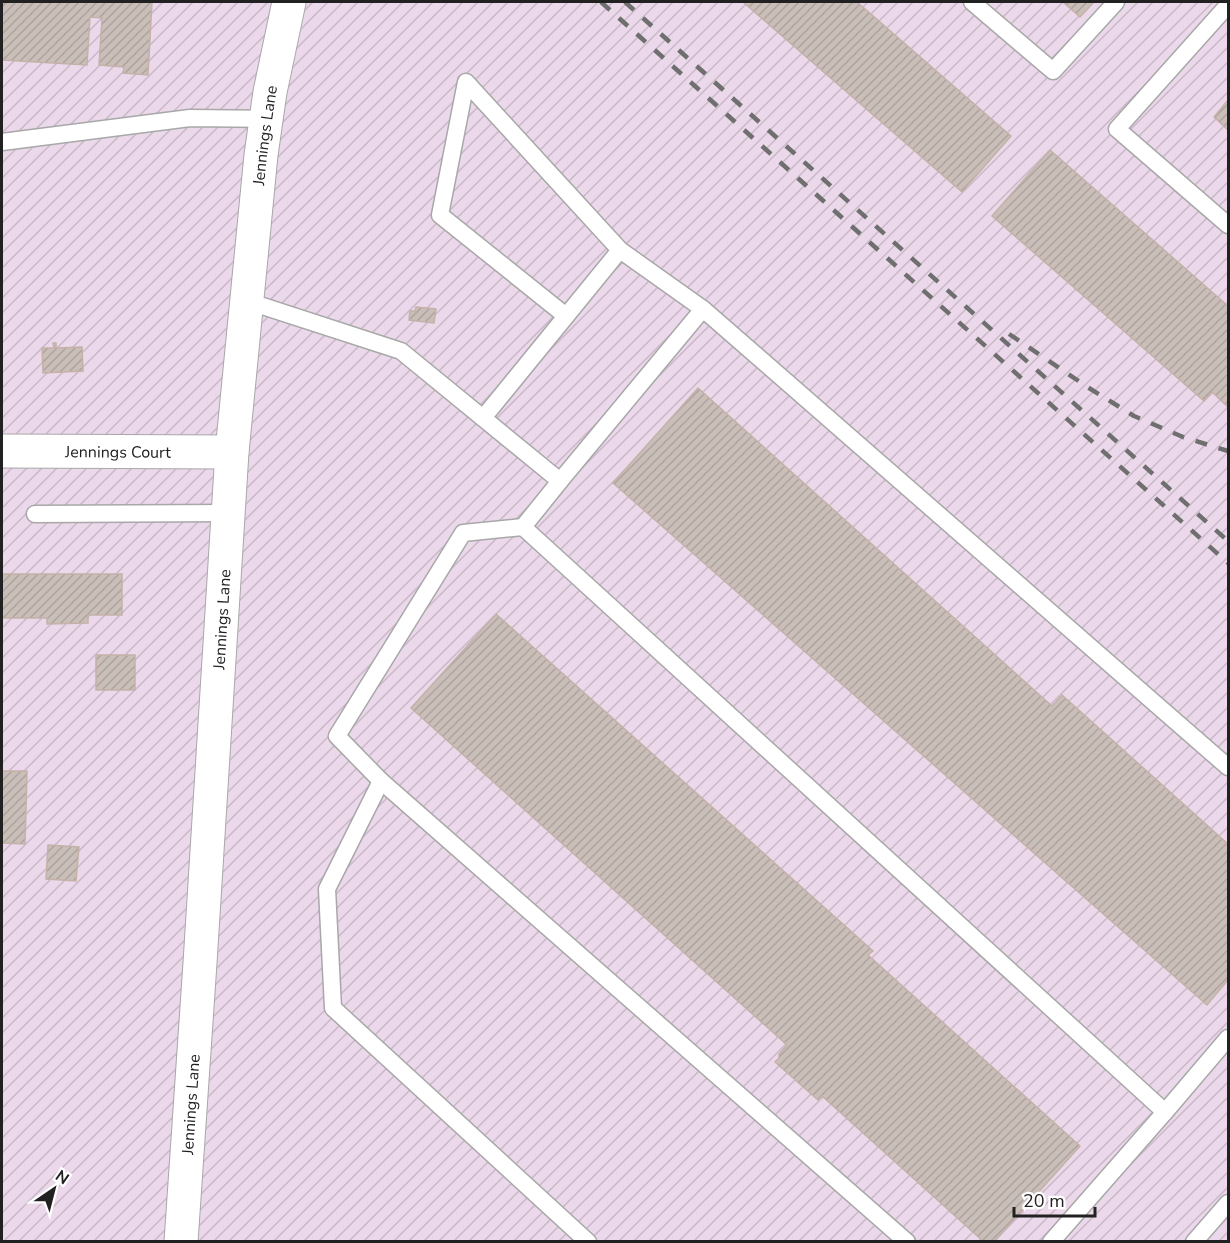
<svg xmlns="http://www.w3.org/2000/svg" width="1230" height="1243" font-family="'Nunito Sans',sans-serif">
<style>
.industrial{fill:url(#industrial-furrows)}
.building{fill:url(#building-hatch);stroke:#c5b1a8;stroke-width:1.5}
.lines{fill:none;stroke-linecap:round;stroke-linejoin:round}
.service-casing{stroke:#a8a8a8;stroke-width:19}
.minor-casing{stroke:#a8a8a8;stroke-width:35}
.tertiary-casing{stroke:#a8a8a8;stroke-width:35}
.service{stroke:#fff;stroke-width:16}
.minor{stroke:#fff;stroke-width:33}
.tertiary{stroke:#fff;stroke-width:33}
.rail{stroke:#6f6f6f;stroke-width:4.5;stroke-dasharray:12 12;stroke-linecap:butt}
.labels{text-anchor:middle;stroke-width:4.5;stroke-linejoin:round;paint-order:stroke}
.street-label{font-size:16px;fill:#212121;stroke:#fff}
</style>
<defs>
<pattern id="industrial-furrows" width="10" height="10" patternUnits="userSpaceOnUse" patternTransform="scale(1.5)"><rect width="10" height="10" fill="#ebd8ea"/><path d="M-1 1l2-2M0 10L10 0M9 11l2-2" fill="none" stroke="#c9b9c8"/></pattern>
<pattern id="building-hatch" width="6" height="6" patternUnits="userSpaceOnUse" patternTransform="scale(1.5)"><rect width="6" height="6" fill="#cabeb9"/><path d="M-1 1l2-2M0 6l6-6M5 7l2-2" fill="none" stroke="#ada39f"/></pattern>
</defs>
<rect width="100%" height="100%" fill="#f2ede7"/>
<rect class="industrial" x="2" y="2" width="1226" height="1239"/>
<g class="building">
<polygon points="2,2 152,2 148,75 123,73 124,67 99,65 102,18 90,17 87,65 2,60"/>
<polygon points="743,2 857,2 1011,136 962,192"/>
<polygon points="1063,2 1094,2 1080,17"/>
<polygon points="1228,100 1228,130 1214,117"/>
<polygon points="1050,150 1228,306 1228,407 1212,392 1204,401 992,216"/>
<polygon points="416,307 436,309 434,323 409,320 410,311 415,311"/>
<polygon points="53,343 56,343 56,348 82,347 83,371 43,373 42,348 54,348"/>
<polygon points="698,388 1052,706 1062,695 1228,844 1228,980 1207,1005 613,483"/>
<polygon points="2,574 122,574 122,615 88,615 88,623 47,624 47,618 2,618"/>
<polygon points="496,614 873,951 868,955 1080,1146 994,1242 984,1242 822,1096 818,1100 775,1062 779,1058 779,1054 787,1045 411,708"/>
<rect x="96" y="655" width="39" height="35"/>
<polygon points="2,771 27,771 25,844 2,843"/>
<polygon points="48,845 79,847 76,881 46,879"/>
</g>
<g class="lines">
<g class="service-casing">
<g id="service">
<polyline points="972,2 1053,71 1116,2"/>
<polyline points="1228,5 1117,129 1228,225"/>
<polyline points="2,142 190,118 266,119"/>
<polyline points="247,301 401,351 560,481 523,527 1165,1112 1051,1242"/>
<polyline points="703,309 1228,767"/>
<polyline points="566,316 440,215 466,82 620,250"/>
<polyline points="483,418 620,250 703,309 560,481"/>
<polyline points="35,514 229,513"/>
<polyline points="523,527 463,533 337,736 381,781 907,1242"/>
<polyline points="381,781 327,889 333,1008 588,1242"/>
<polyline points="1165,1112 1228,1038"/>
<polyline points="1194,1242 1228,1203"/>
</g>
</g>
<g class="minor-casing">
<g id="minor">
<path id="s1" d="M2,451L232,452"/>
</g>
</g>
<g class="tertiary-casing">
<g id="tertiary">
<path id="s2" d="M181,1242L200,963L232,452L261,155L270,92L289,2"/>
</g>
</g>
<use href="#service" class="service"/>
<use href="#minor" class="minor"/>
<use href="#tertiary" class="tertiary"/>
<g class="rail">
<polyline points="601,2 1228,563"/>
<polyline points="625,2 1228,541"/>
<polyline points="1009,334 1089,388 1134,416 1183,437 1228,451"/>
</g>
</g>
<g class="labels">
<g class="street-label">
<text dy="6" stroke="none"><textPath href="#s2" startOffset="1110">Jennings Lane</textPath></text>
<text dy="6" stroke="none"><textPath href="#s1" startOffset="116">Jennings Court</textPath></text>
<text dy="6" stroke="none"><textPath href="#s2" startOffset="624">Jennings Lane</textPath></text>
<text dy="6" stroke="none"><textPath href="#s2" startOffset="138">Jennings Lane</textPath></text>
</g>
</g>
<rect width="1230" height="1243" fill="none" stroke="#212121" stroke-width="6"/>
<g transform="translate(54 1189) rotate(35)" stroke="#ffffff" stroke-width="4.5" paint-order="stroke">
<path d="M0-4.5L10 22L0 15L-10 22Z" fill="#212121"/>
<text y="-9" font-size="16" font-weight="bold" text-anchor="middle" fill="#212121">N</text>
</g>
<path d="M1014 1207v9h81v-9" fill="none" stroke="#212121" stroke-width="3"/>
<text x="1023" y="1207" font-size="18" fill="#212121" stroke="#ffffff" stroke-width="4.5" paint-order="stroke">20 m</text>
</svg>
